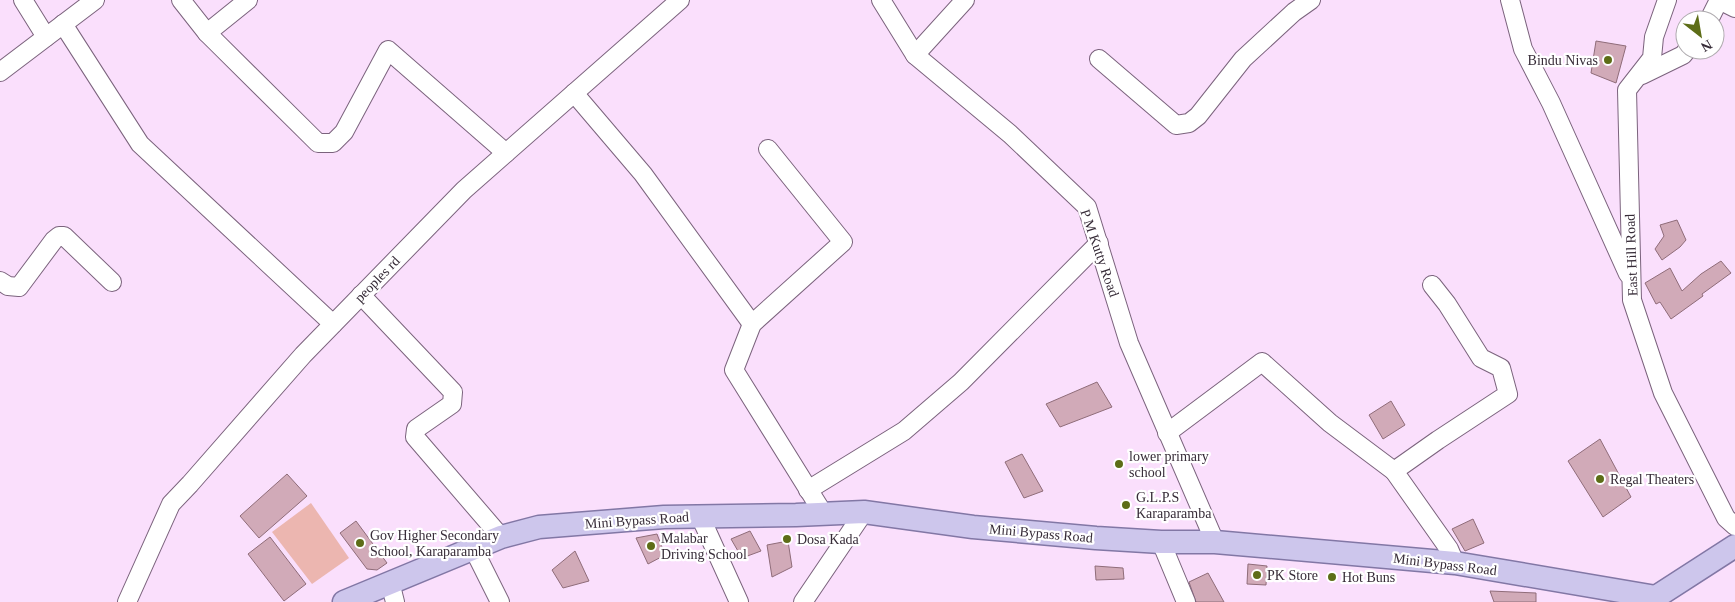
<svg xmlns="http://www.w3.org/2000/svg" width="1735" height="602" font-family="'Times New Roman',serif">
<style>
.green{fill:#ecb6b0}
.building{fill:#d1aab8;stroke:#8f6c79}
.lines{fill:none;stroke-linecap:round;stroke-linejoin:round}
.minor-casing{stroke:#7b637d;stroke-width:20}
.major-casing{stroke:#8277a5;stroke-width:25}
.minor{stroke:#fff;stroke-width:18}
.major{stroke:#cdc6ec;stroke-width:22}
.poi-dot{fill:#5d6d17;stroke:#fff;stroke-width:2}
.labels{text-anchor:middle;stroke-width:4.5;stroke-linejoin:round;paint-order:stroke}
.poi-label{font-size:14px;fill:#372c38;stroke:#fff;text-anchor:start}
.street-label{font-size:14px;fill:#372c38;stroke:#fff}
</style>
<rect width="100%" height="100%" fill="#fadffc"/>
<polygon class="green" points="311,503 349,558 312,584 272,532"/>
<g class="building">
<polygon points="1596,41 1626,46 1616,83 1591,73"/>
<polygon points="1677,220 1686,240 1680,247 1662,260 1655,249 1664,236 1660,225"/>
<polygon points="1721,261 1731,273 1702,294 1703,296 1671,319 1660,302 1656,304 1645,283 1670,268 1682,291 1701,274"/>
<polygon points="1097,382 1112,407 1060,427 1046,404"/>
<polygon points="1391,401 1405,425 1383,439 1369,415"/>
<polygon points="1600,439 1631,497 1603,517 1568,461"/>
<polygon points="1022,454 1043,491 1024,498 1005,462"/>
<polygon points="287,474 307,496 259,538 240,516"/>
<polygon points="1473,519 1484,543 1465,551 1452,529"/>
<polygon points="356,521 387,563 377,570 367,569 340,533"/>
<polygon points="750,531 761,551 742,558 731,539"/>
<polygon points="657,534 665,555 648,564 636,538"/>
<polygon points="270,537 306,584 284,601 248,554"/>
<polygon points="788,541 792,567 772,577 767,545"/>
<polygon points="575,551 589,581 563,588 552,570"/>
<polygon points="1248,564 1267,566 1266,585 1247,584"/>
<polygon points="1095,566 1123,568 1124,579 1096,580"/>
<polygon points="1208,573 1224,602 1196,602 1189,582"/>
<polygon points="1490,591 1536,593 1536,602 1494,602"/>
</g>
<g class="lines">
<g class="minor-casing">
<g id="minor">
<polyline points="23,0 46,37"/>
<polyline points="181,0 207,33 318,143 333,143 344,132 388,50 506,153"/>
<polyline points="881,0 915,55 1010,134 1087,207 1129,343 1215,542"/>
<polyline points="1510,0 1523,49 1551,103 1628,274"/>
<polyline points="1667,0 1654,37 1652,58 1627,90 1632,300 1663,393 1726,518 1735,526"/>
<polyline points="1719,0 1735,8"/>
<polyline points="1709,20 1719,0"/>
<polyline points="63,24 140,144 333,324"/>
<polyline points="207,33 248,0"/>
<polyline points="915,55 965,0"/>
<polyline points="1099,59 1176,125 1189,123 1198,116 1243,59 1294,12 1311,0"/>
<polyline points="0,72 95,0"/>
<polyline points="1642,75 1683,55 1687,50"/>
<polyline points="574,93 643,174 752,324"/>
<polyline points="768,149 843,242 752,324 734,370 823,513"/>
<polyline points="0,281 8,286 19,287 54,240 59,236 64,236 112,282"/>
<polyline points="1432,285 1447,304 1481,358 1501,368 1508,394 1438,440 1394,471 1449,549 1455,563"/>
<polyline points="361,295 453,392 452,404 416,429 415,437 501,537"/>
<polyline points="1167,433 1262,362 1330,423 1394,471"/>
<polyline points="808,490 904,431 961,382 1099,243"/>
<polyline points="700,516 739,602"/>
<polyline points="1161,542 1186,602"/>
<polyline points="473,548 500,602"/>
<polyline points="390,582 395,602"/>
<polyline points="127,602 171,504 190,484 303,355 464,190 680,0"/>
<polyline points="803,602 864,512"/>
</g>
</g>
<g class="major-casing">
<polyline id="major" points="344,602 501,537 539,527 664,517 796,515 864,512 973,527 1096,538 1161,542 1215,542 1455,563 1656,597 1735,546"/>
</g>
<use href="#minor" class="minor"/>
<use href="#major" class="major"/>
</g>
<g class="poi-dot">
<circle cx="1608" cy="60" r="5"/>
<circle cx="1119" cy="464" r="5"/>
<circle cx="1600" cy="479" r="5"/>
<circle cx="1126" cy="505" r="5"/>
<circle cx="787" cy="539" r="5"/>
<circle cx="360" cy="543" r="5"/>
<circle cx="651" cy="546" r="5"/>
<circle cx="1257" cy="575" r="5"/>
<circle cx="1332" cy="577" r="5"/>
</g>
<g class="labels">
<g class="poi-label">
<text x="1598" y="65" text-anchor="end">Bindu Nivas</text>
<text x="1129" y="461">lower primary<tspan x="1129" dy="16">school</tspan></text>
<text x="1610" y="484">Regal Theaters</text>
<text x="1136" y="502">G.L.P.S<tspan x="1136" dy="16">Karaparamba</tspan></text>
<text x="370" y="540">Gov Higher Secondary<tspan x="370" dy="16">School, Karaparamba</tspan></text>
<text x="661" y="543">Malabar<tspan x="661" dy="16">Driving School</tspan></text>
<text x="797" y="544">Dosa Kada</text>
<text x="1267" y="580">PK Store</text>
<text x="1342" y="582">Hot Buns</text>
</g>
<g class="street-label">
<text transform="translate(1100 253) rotate(71)" y="5">P M Kutty Road</text>
<text transform="translate(1631 255) rotate(-92)" y="5">East Hill Road</text>
<text transform="translate(377 279) rotate(-46)" y="5">peoples rd</text>
<text transform="translate(637 520) rotate(-4)" y="5">Mini Bypass Road</text>
<text transform="translate(1041 533) rotate(5)" y="5">Mini Bypass Road</text>
<text transform="translate(1445 564) rotate(7)" y="5">Mini Bypass Road</text>
</g>
</g>
<g transform="translate(1700 35) rotate(149)"><circle r="24" fill="#ffffff" stroke="#afabaf"/>
<path d="M0-4L9 19L0 12L-9 19Z" fill="#5d6d17"/>
<text y="-8" font-size="14" font-weight="bold" text-anchor="middle" fill="#372c38">N</text>
</g>
</svg>
